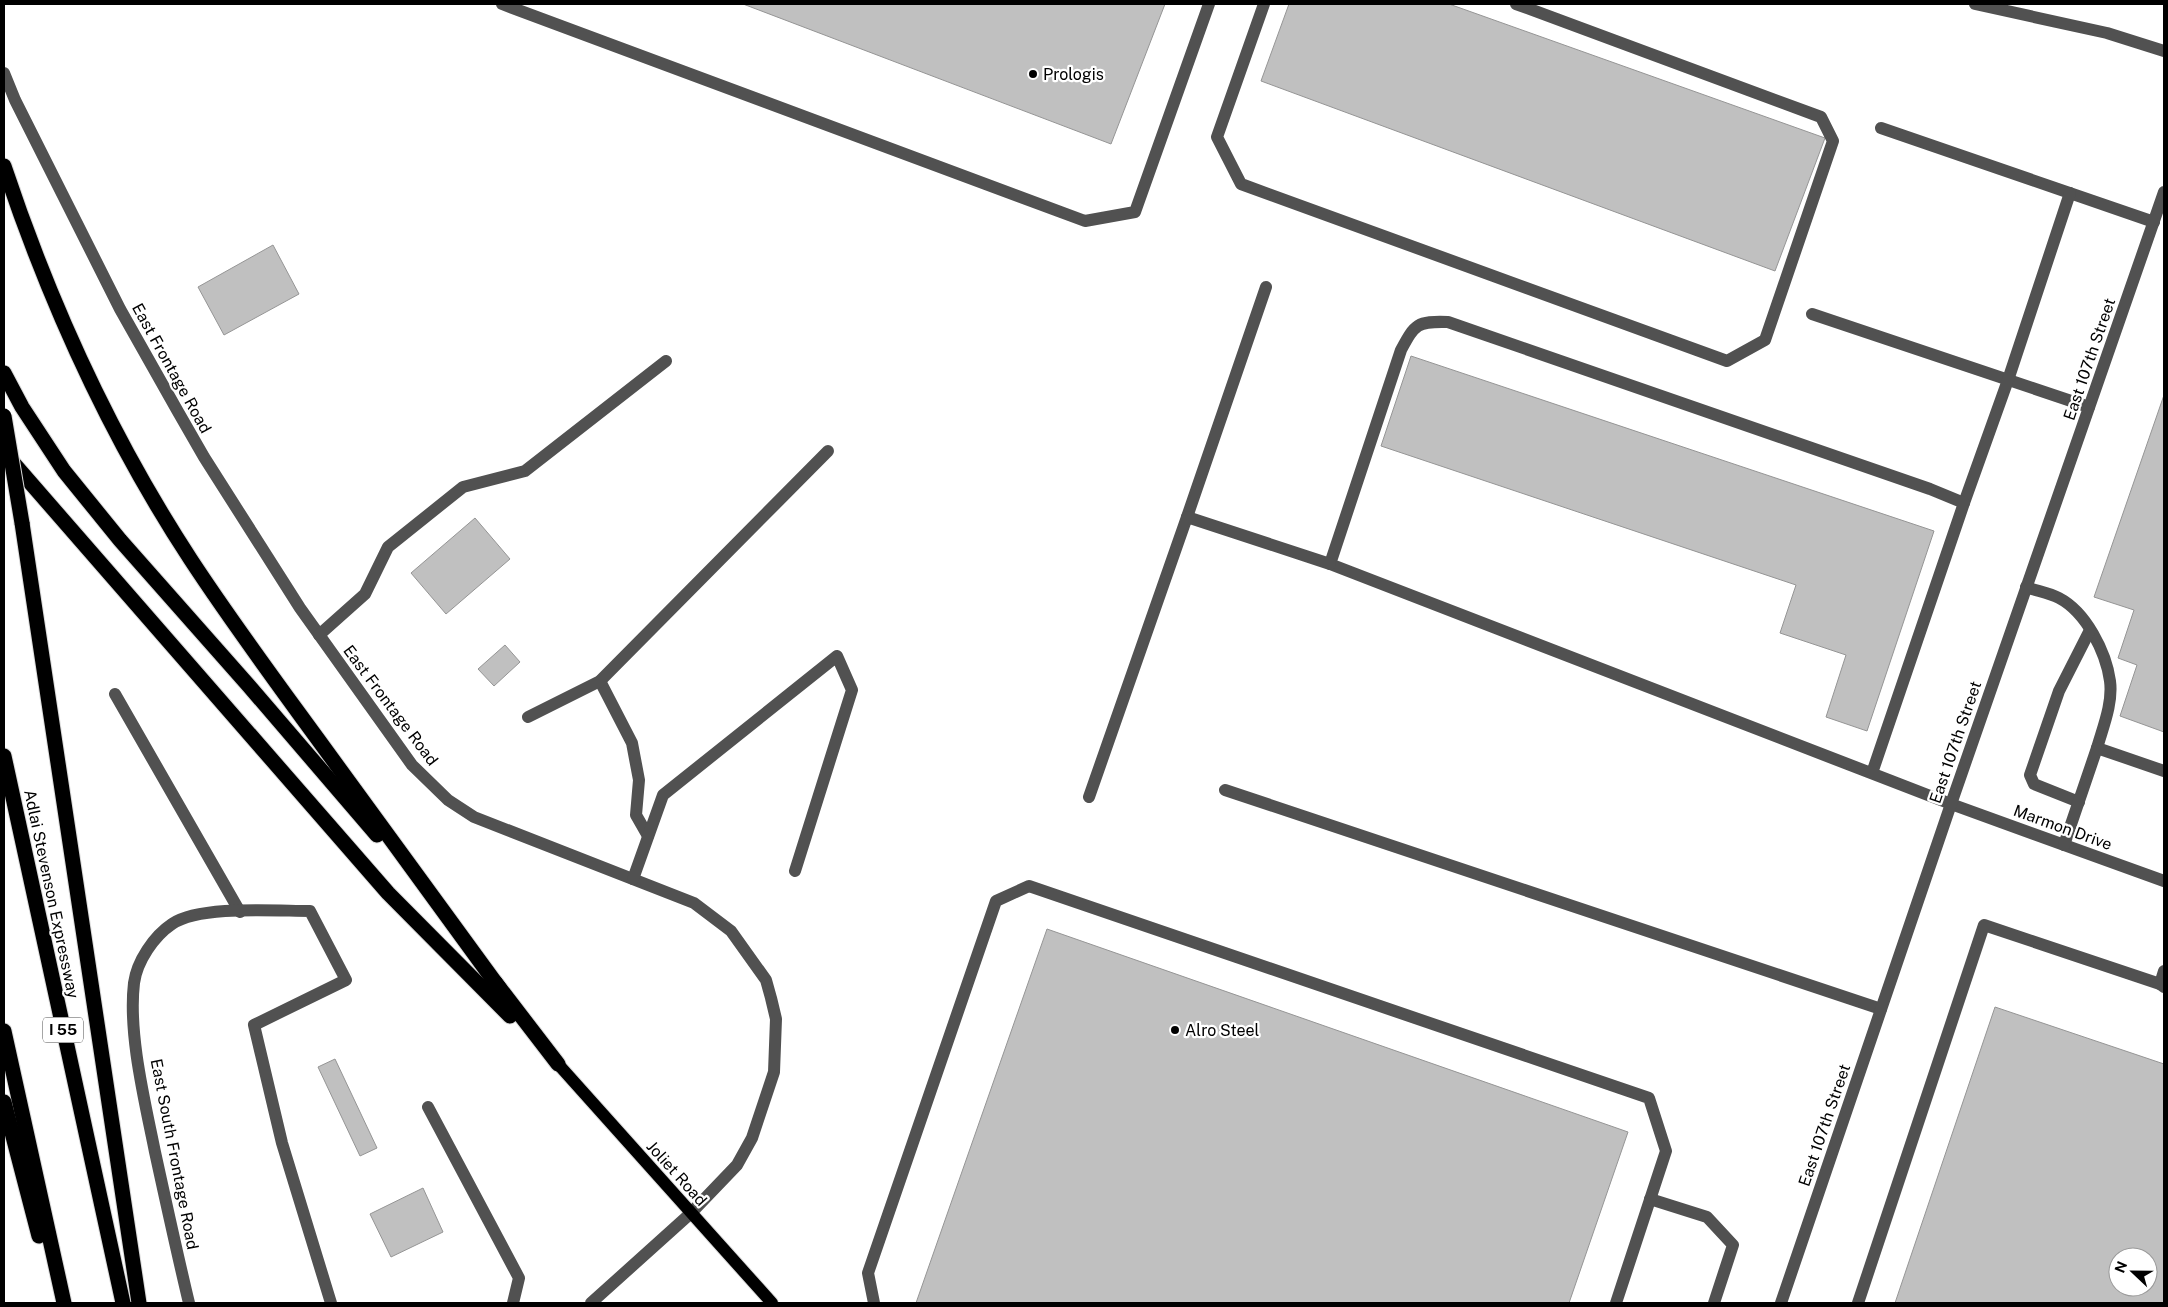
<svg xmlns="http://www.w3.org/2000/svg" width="2168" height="1307" font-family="'Public Sans',sans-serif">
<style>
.building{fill:#c0c0c0;stroke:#959595;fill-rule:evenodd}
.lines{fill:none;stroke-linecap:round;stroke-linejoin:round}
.major-casing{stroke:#dbdbdb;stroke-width:14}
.highway-casing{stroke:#dbdbdb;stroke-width:17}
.minor{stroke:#515151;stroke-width:12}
.major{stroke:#000;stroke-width:12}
.highway{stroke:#000;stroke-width:15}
.highway-bridge-casing{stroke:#dbdbdb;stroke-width:17;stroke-linecap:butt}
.highway-bridge{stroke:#000;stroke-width:15}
.poi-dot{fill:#000;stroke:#fff;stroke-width:2}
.labels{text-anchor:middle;stroke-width:4.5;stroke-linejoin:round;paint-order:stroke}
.shield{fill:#fff;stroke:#4c4c4c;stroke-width:1}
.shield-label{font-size:15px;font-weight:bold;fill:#000}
.poi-label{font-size:16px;fill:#000;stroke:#fff;text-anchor:start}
.street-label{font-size:16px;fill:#000;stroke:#fff}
</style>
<rect width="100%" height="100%" fill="#fff"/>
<g class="building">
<polygon points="743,4 1165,4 1111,144"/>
<polygon points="1289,4 1449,4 1825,138 1775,271 1261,81"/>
<polygon points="273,245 299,294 224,335 198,287"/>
<polygon points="1411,356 1934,531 1867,731 1826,717 1846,655 1780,633 1796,585 1381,446"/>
<polygon points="2164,395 2164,732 2120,716 2137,665 2118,658 2134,610 2094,597"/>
<polygon points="475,518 510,559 446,614 411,573"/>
<polygon points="505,645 520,662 494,686 478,669"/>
<polygon points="1047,929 1628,1132 1569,1303 916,1303"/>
<path d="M1995,1007L2164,1064V1303H1895ZM2118,1257H2148V1287H2118Z"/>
<polygon points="335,1059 377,1148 360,1156 318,1067"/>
<polygon points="423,1188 443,1232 391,1257 370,1214"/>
</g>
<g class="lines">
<g class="major-casing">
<polyline id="major" points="558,1064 772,1303"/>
</g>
<g class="highway-casing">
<g id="highway">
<path d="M4,166C50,304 111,438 191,560C231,621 274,679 317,738C378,821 439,905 500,989"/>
<polyline points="4,373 22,407 64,471 120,540 249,686 377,835"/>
<polyline points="8,457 388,893 510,1016"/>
<polyline points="22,523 139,1303"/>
<polyline points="4,756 123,1303"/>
<polyline points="495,982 558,1064"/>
<polyline points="4,1031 64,1303"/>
<polyline points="4,1102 39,1236"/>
</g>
</g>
<g class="minor">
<polyline points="502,4 1085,221 1135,212 1209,4"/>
<polyline points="1264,4 1217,137 1241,184 1727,361 1765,340 1833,141 1821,117 1516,4"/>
<polyline points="1975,4 2107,33 2164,51"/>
<polyline points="4,73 15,100 120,309 177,410 204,457 300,608 412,765 448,800 474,817 694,903 731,931 766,980 771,998 776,1019 774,1072 752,1138 737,1165 691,1213 591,1303"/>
<polyline points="1881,128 2154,222"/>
<polyline points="1812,314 2089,407"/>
<polyline points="1964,503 2008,380 2070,193"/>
<polyline points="1187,517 1266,287"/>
<path d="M2026,587C2037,591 2049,593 2059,598C2086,612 2106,652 2110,681C2113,703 2103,727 2097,748"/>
<polyline points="319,635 365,594 388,547 463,487 525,471 666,361"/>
<polyline points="600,681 632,743 639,780 636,815 648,836"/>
<polyline points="115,694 240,912"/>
<polyline points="528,717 600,681 828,451"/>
<path d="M1872,773L1964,503L1930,489L1448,322C1417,321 1415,324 1401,350L1330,564L1951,804L2164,881"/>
<polyline points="1225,790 1881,1009"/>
<polyline points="1089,797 1187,517 1330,564"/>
<polyline points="2079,802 2034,784 2030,775 2059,691 2090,630"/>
<polyline points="2064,845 2097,748 2164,771"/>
<polyline points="633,879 663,795 837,656 852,690 795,871"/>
<polyline points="2164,971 2160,984 2164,987"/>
<polyline points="428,1107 519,1278 513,1303"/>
<polyline points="1650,1199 1707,1217 1733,1245 1714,1303"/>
<path d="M189,1303C177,1253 166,1202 155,1152C145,1102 128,1034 134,983C137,961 154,936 172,924C200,905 276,911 310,911L346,980L254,1025L282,1143L331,1303"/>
<polyline points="874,1303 868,1273 996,901 1029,886 1649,1098 1666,1151 1616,1303"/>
<polyline points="1781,1303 1951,804 2164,192"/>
<polyline points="1858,1303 1984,925 2160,984"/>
</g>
<use href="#major" class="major"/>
<use href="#highway" class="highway"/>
<g class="highway-bridge-casing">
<polyline id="highway-bridge" points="4,416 22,523"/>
</g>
<use href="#highway-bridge" class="highway-bridge"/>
</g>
<g class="poi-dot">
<circle cx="1033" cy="74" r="5"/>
<circle cx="1175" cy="1030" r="5"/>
</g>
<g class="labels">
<rect class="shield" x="43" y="1017.5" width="40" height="25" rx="4"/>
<g class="shield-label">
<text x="63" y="1035">I 55</text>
</g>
<g class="poi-label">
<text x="1043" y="80">Prologis</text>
<text x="1185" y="1036">Alro Steel</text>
</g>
<g class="street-label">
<text transform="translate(2089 359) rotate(-71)" y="6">East 107th Street</text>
<text transform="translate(172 368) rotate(61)" y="6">East Frontage Road</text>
<text transform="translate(391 705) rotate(53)" y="6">East Frontage Road</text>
<text transform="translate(1955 742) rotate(-71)" y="6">East 107th Street</text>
<text transform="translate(2063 827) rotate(20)" y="6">Marmon Drive</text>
<text transform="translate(52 894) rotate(78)" y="6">Adlai Stevenson Expressway</text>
<text transform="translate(1824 1125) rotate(-71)" y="6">East 107th Street</text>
<text transform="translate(175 1154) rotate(79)" y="6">East South Frontage Road</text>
<text transform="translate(677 1173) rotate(48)" y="6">Joliet Road</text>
</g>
</g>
<rect width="2168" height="1307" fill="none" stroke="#000000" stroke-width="10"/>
<g transform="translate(2133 1272) rotate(292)"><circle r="24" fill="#ffffff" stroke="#999999"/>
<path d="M0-4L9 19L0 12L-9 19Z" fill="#000000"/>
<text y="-8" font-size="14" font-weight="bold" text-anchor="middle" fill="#000000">N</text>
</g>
</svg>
